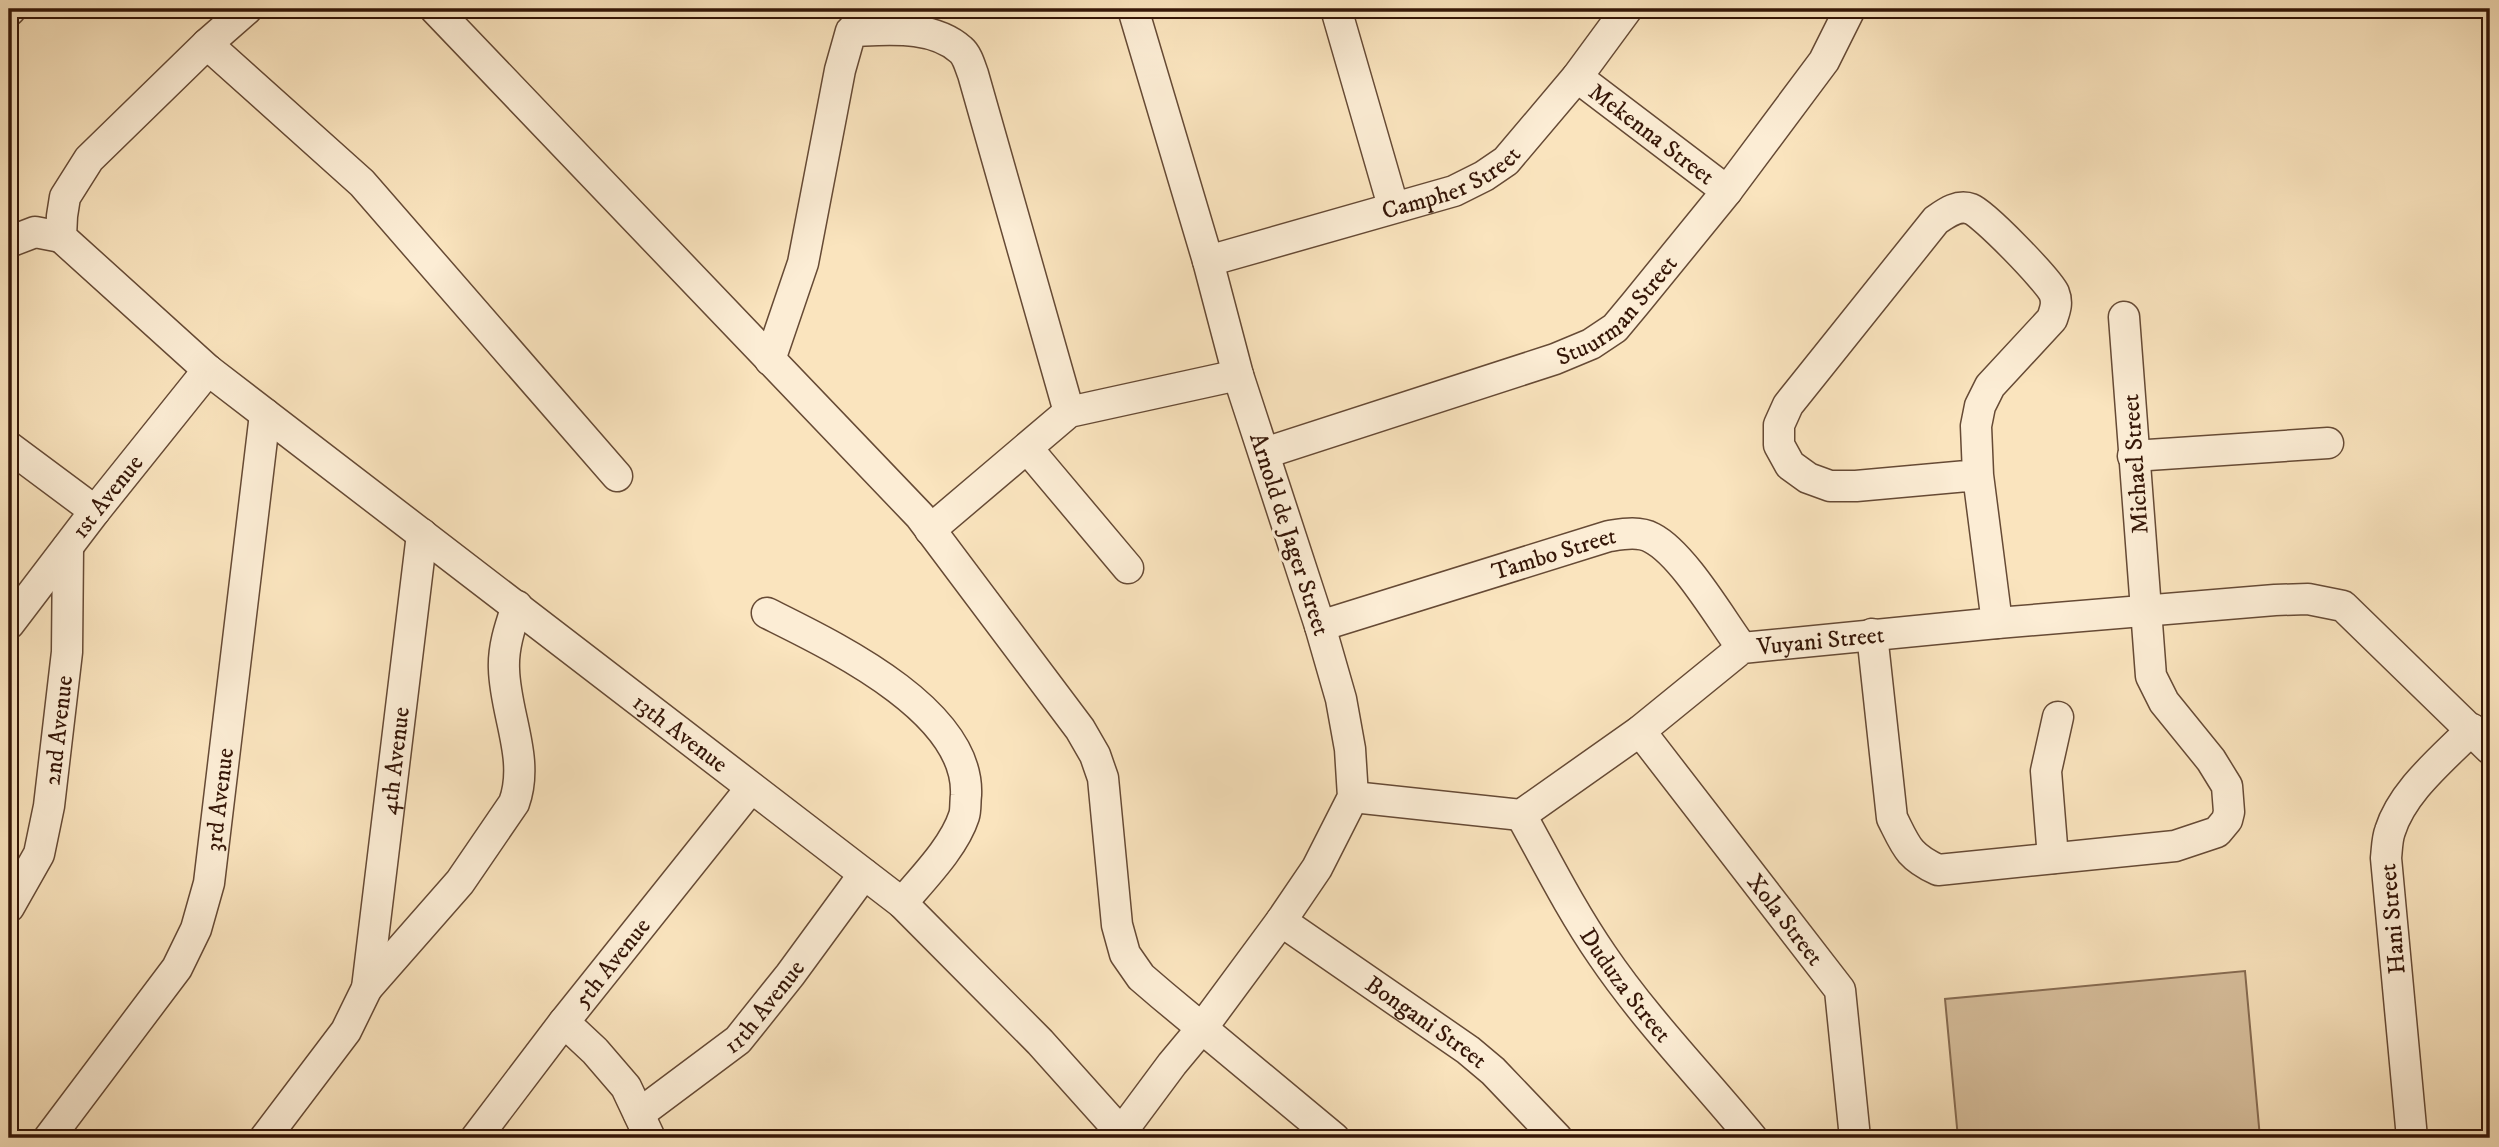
<svg xmlns="http://www.w3.org/2000/svg" width="2499" height="1147" font-family="'IM FELL DW Pica',serif">
<style>
.green{fill:#d9c19f;stroke:#876c53;stroke-width:2}
.lines{fill:none;stroke-linecap:round;stroke-linejoin:round}
.minor-casing{stroke:#664a35;stroke-width:33}
.minor{stroke:#fcedd5;stroke-width:30}
.labels{text-anchor:middle;stroke-width:6;stroke-linejoin:round;paint-order:stroke}
.street-label{font-size:24px;fill:#351607;stroke:#fcedd5}
</style>
<rect width="100%" height="100%" fill="#fae4be"/>
<filter id="stains"><feTurbulence type="fractalNoise" baseFrequency=".00286" numOctaves="4"/><feColorMatrix values="0 0 0 0 .2 0 0 0 0 .09 0 0 0 0 .02 0 0 0 .5 -.17"/></filter>
<radialGradient id="worn" r=".72"><stop offset=".6" stop-color="#630" stop-opacity="0"/><stop offset="1" stop-color="#630" stop-opacity=".3"/></radialGradient>
<polygon class="green" points="2245,971 2260,1138 1958,1138 1945,999"/>
<g class="lines">
<g class="minor-casing">
<g id="minor">
<path id="s1" d="M247,9L207,44L89,159L65,197L62,216L61,237L208,370L902,903L1040,1042L1126,1138"/>
<polyline points="435,9 920,516 1080,729 1095,755 1103,778 1117,925 1125,954 1141,977 1162,995 1334,1138"/>
<polyline points="1336,9 1393,206"/>
<polyline points="9,11 11,9"/>
<polyline points="207,44 362,183 617,476"/>
<path id="s2" d="M1577,77L1727,191"/>
<polyline points="9,242 35,232 61,237"/>
<path id="s3" d="M1208,261L1454,191L1484,176L1506,161L1577,77L1627,9"/>
<path d="M770,360L803,263L840,70L851,31C886,30 932,24 961,50C967,55 970,66 973,74L1069,412"/>
<polyline points="9,447 95,511"/>
<polyline points="1027,448 1128,568"/>
<path id="s4" d="M1265,453L1555,359L1591,344L1615,328L1635,304L1727,191L1824,61L1850,9"/>
<polyline points="2133,456 2328,443"/>
<path d="M1978,475L1856,486H1830L1808,478L1790,465L1779,445V425L1788,405L1936,220C1946,213 1958,204 1971,209C1984,214 2048,280 2054,293C2058,303 2055,310 2052,319L1990,386L1980,406L1976,426L1978,475L1997,623"/>
<polyline points="930,530 1069,412 1238,375"/>
<path d="M767,613C831,645 970,710 966,795C965,802 966,810 964,816C954,847 923,878 902,903"/>
<path id="s5" d="M9,624L95,511L208,370"/>
<path id="s6" d="M1320,626L1609,536C1623,534 1639,531 1652,538C1683,554 1720,618 1742,648"/>
<path d="M1872,634L1892,818C1906,846 1908,856 1938,870L2175,846L2217,832L2227,820L2229,812L2227,786L2211,760L2164,702L2151,676L2124,317"/>
<path id="s7" d="M1640,731L1840,990L1855,1138"/>
<path id="s8" d="M1353,797L1521,815L1640,731L1742,648L1997,623L2275,600L2308,599L2343,606L2490,749"/>
<path id="s9" d="M1521,815C1547,862 1571,910 1602,955C1646,1020 1702,1077 1752,1138"/>
<polyline points="2053,858 2046,771 2058,717"/>
<path id="s10" d="M9,907L39,854L49,806L67,652L68,547"/>
<path id="s11" d="M1281,921L1468,1050L1493,1071L1557,1138"/>
<path d="M367,988L460,882L514,803C530,759 505,714 504,669C503,647 510,627 517,606"/>
<polyline points="564,1022 595,1051 626,1087 650,1138"/>
<path id="s12" d="M639,1114L738,1040L790,975L864,874"/>
<path id="s13" d="M49,1138L177,968L196,929L209,883L265,414"/>
<path id="s14" d="M265,1138L346,1031L367,988L422,534"/>
<path id="s15" d="M476,1138L564,1022L751,788"/>
<polyline points="1117,1138 1172,1064 1202,1028 1281,921 1317,868 1353,797 1350,749 1341,699 1320,626 1238,375 1208,261 1133,9"/>
<path d="M2412,1138L2386,858C2387,849 2387,839 2390,831C2403,790 2443,759 2472,729"/>
</g>
</g>
<use href="#minor" class="minor"/>
</g>
<g class="labels">
<g class="street-label">
<text dy="8" stroke="none"><textPath href="#s2" startOffset="94">Mekenna Street</textPath></text>
<text dy="8" stroke="none"><textPath href="#s3" startOffset="256">Campher Street</textPath></text>
<text dy="8" stroke="none"><textPath href="#s4" startOffset="385">Stuurman Street</textPath></text>
<text transform="translate(2135 464) rotate(-94)" y="8">Michael Street</text>
<text dy="8" stroke="none"><textPath href="#s5" startOffset="161">1st Avenue</textPath></text>
<text transform="translate(1290 534) rotate(72)" y="8">Arnold de Jager Street</text>
<text dy="8" stroke="none"><textPath href="#s6" startOffset="245">Tambo Street</textPath></text>
<text dy="8" stroke="none"><textPath href="#s8" startOffset="525">Vuyani Street</textPath></text>
<text dy="8" stroke="none"><textPath href="#s10" startOffset="186">2nd Avenue</textPath></text>
<text dy="8" stroke="none"><textPath href="#s1" startOffset="1097">13th Avenue</textPath></text>
<text dy="8" stroke="none"><textPath href="#s14" startOffset="411">4th Avenue</textPath></text>
<text dy="8" stroke="none"><textPath href="#s13" startOffset="388">3rd Avenue</textPath></text>
<text transform="translate(2392 919) rotate(-95)" y="8">Hani Street</text>
<text dy="8" stroke="none"><textPath href="#s7" startOffset="238">Xola Street</textPath></text>
<text dy="8" stroke="none"><textPath href="#s15" startOffset="222">5th Avenue</textPath></text>
<text dy="8" stroke="none"><textPath href="#s9" startOffset="200">Duduza Street</textPath></text>
<text dy="8" stroke="none"><textPath href="#s12" startOffset="166">11th Avenue</textPath></text>
<text dy="8" stroke="none"><textPath href="#s11" startOffset="177">Bongani Street</textPath></text>
</g>
</g>
<rect width="2499" height="1147" fill="none" stroke="#fae4be" stroke-width="35"/>
<rect x="10" y="10" width="2478" height="1126" fill="none" stroke="#351607" stroke-width="3.5"/>
<rect x="18" y="18" width="2464" height="1112" fill="none" stroke="#351607" stroke-width="2"/>
<rect width="100%" height="100%" filter="url(#stains)"/>
<rect width="100%" height="100%" fill="url(#worn)"/>
</svg>
